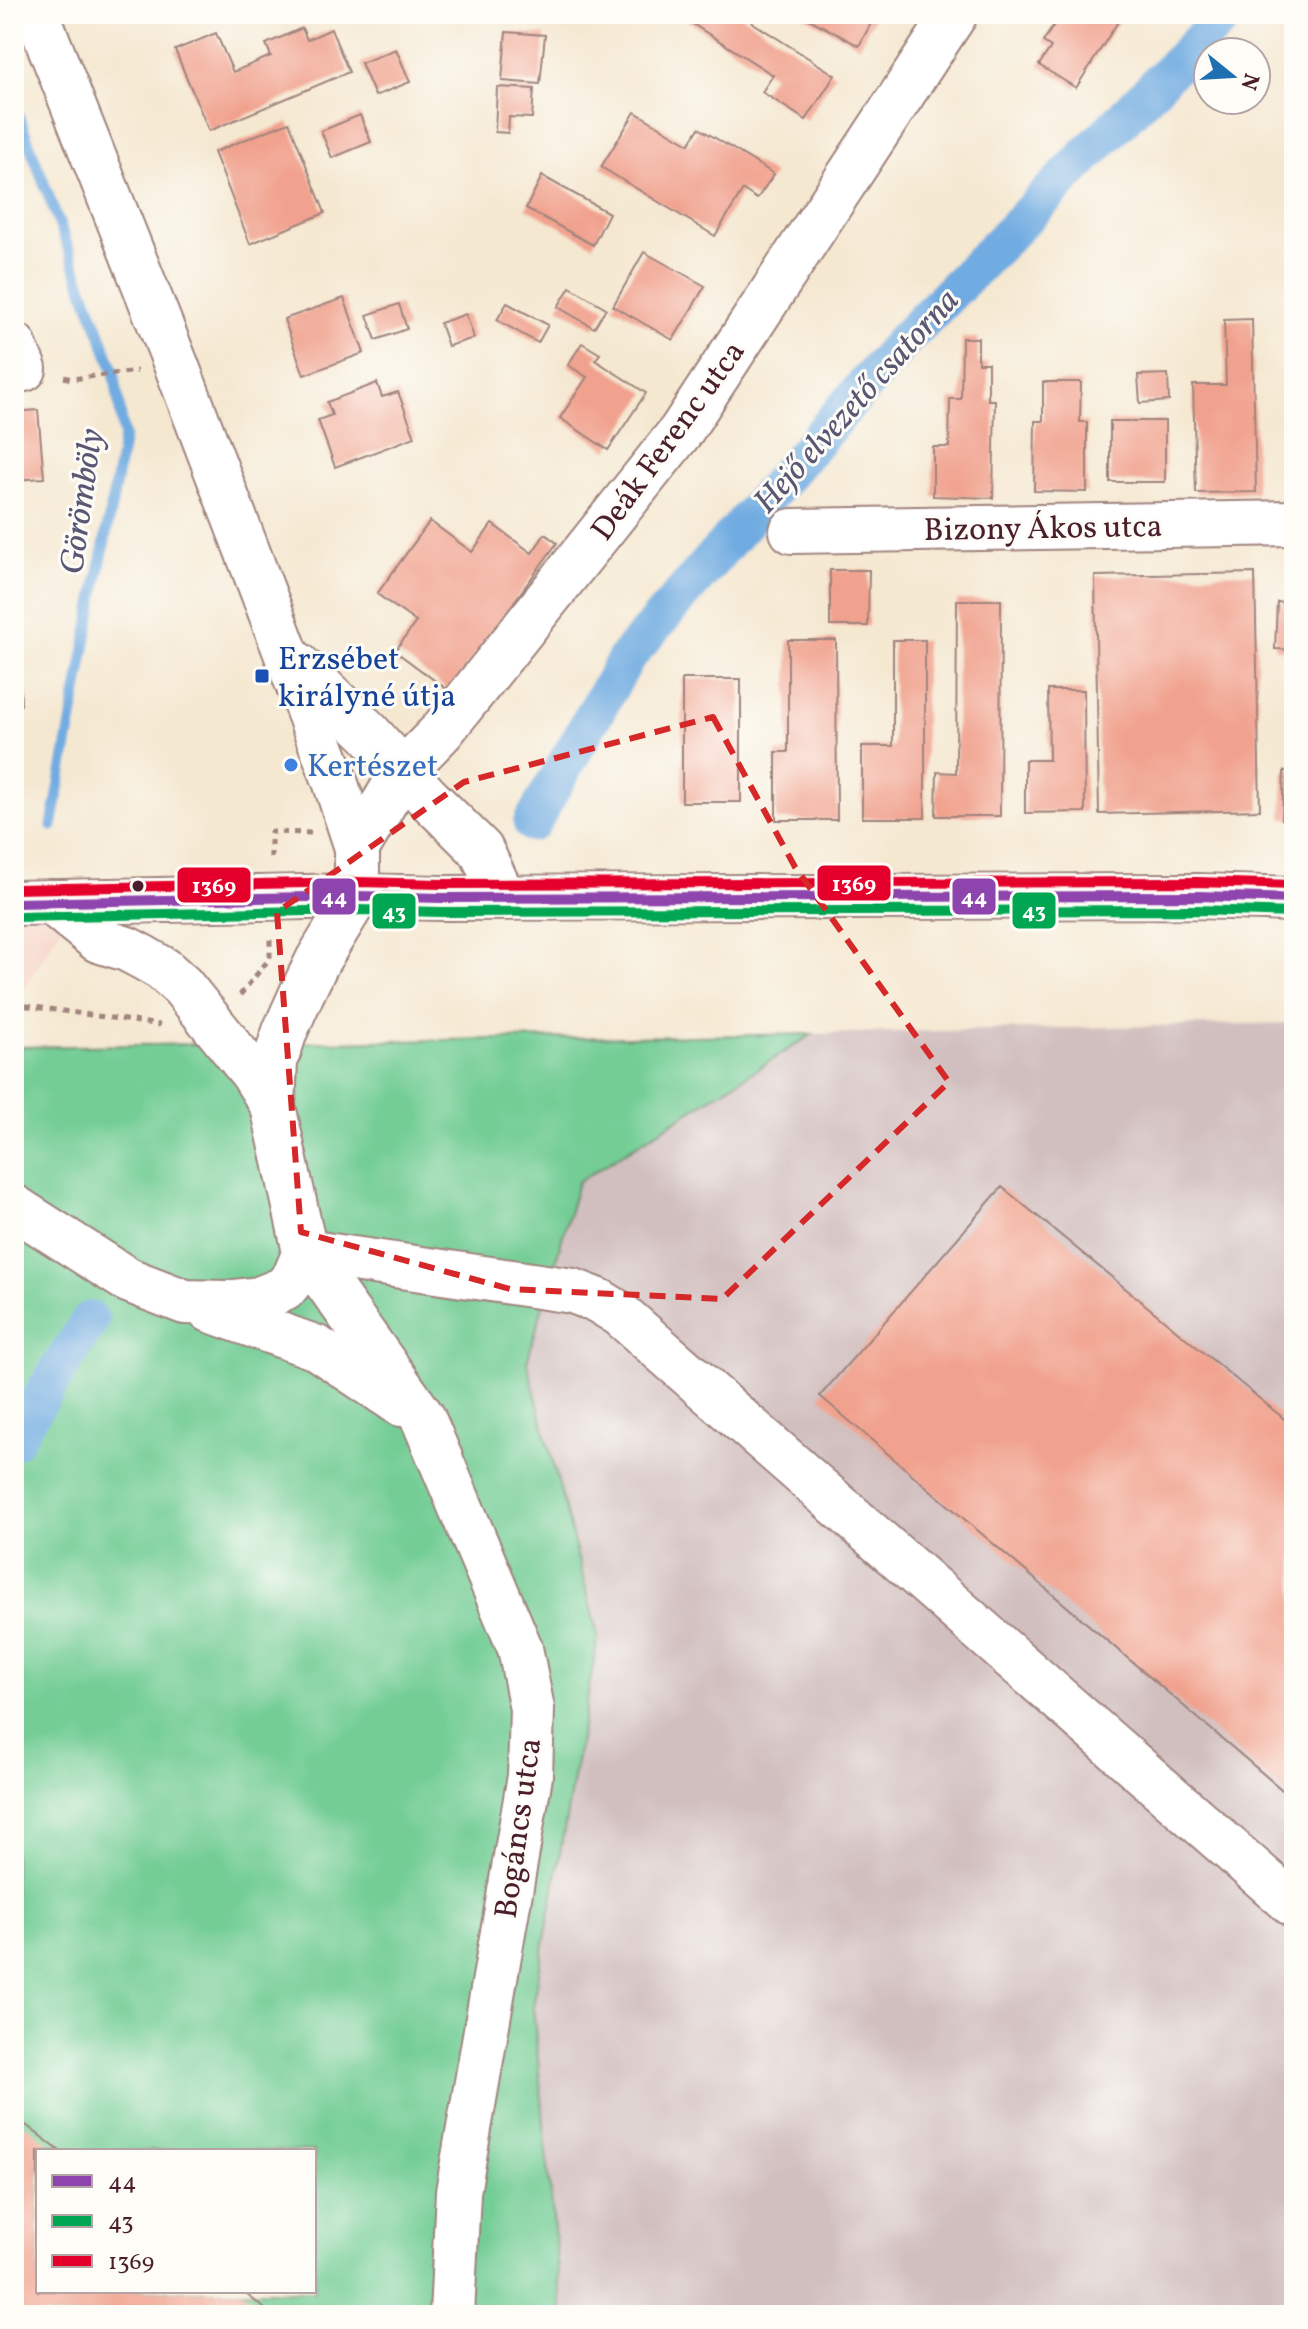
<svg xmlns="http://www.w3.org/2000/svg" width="1308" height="2329" font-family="Vollkorn,serif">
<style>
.built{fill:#f6d1c5}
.industrial{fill:#d1bfbf}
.green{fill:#73cd95;stroke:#5e7660;stroke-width:2;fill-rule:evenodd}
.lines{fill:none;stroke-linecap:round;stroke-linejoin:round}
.stream{stroke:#70abe1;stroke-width:11}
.canal{stroke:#70abe1;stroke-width:38}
.building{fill:#f1a28e}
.minor-casing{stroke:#a0847e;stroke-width:48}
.major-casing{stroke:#a0847e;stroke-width:48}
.path{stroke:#a0847e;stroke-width:5;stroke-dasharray:6 6;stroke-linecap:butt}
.minor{stroke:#fff;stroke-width:44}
.major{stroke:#fff;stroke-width:44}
.bus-1-casing{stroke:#fdfcf7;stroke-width:16}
.bus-2-casing{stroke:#fdfcf7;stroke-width:16}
.bus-3-casing{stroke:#fdfcf7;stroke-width:16}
.bus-1{stroke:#8e44ad;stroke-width:10}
.bus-2{stroke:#00a651;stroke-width:10}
.bus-3{stroke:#e4002b;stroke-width:10}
.marked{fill:none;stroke:#d62828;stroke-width:6;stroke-dasharray:16 10;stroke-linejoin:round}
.transit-dot{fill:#1a4fb4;stroke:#fdfcf7;stroke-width:3}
.shop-dot{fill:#3f7fe0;stroke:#fdfcf7;stroke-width:3}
.bus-dot{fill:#4a1f2b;stroke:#fdfcf7;stroke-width:3}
.labels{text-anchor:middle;stroke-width:6;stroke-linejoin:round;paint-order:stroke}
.street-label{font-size:32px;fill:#4a1f2b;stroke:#fdfcf7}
.transit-label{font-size:32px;fill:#164399;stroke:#fdfcf7;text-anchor:start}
.shop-label{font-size:32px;fill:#366cbe;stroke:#fdfcf7;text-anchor:start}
.water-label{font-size:34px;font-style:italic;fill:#595774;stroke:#fdfcf7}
.line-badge{stroke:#fdfcf7;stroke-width:3}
.badge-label{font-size:22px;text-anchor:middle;font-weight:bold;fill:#fff}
</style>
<rect width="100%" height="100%" fill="#fdfcf7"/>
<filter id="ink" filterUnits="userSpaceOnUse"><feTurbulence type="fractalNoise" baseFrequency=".0125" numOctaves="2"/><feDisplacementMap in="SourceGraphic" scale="16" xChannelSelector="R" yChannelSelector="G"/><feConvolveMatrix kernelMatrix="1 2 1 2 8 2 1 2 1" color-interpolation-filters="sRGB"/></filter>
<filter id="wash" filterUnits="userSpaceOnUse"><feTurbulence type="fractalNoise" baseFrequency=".006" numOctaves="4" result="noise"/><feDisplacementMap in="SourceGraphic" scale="32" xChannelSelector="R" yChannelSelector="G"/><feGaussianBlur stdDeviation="1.8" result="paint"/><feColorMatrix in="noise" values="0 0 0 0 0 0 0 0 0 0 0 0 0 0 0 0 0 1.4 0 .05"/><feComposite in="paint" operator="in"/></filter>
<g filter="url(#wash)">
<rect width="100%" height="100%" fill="#f5e8d1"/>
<polygon class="built" points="14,887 85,888 14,1005"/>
<polygon class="industrial" points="1294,1023 1294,2315 562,2315 533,2007 598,1636 527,1362 578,1182 813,1034"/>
<path class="green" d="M813,1034L578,1182L527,1362L598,1636L533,2007L562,2315H50L14,2263V1047ZM38,2151H314V2291H38Z"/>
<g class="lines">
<polyline class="stream" points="14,103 114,371 124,437 52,826"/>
<g class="canal">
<polyline points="532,823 627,657 904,340 1226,14"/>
<polyline points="14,1440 90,1320"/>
</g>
</g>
<g id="blocks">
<g class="building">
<polygon points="677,14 739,14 835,75 806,120 762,92 773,75"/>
<polygon points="800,14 876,14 859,46"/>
<polygon points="1054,14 1117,14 1121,17 1076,88 1039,65 1051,47 1043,42 1059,17"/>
<polygon points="302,28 307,40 331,29 349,72 209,131 175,50 216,33 233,72 271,56 266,44"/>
<polygon points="506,32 545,35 540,84 502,81"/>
<polygon points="396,49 410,82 375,96 361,63"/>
<polygon points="497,87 534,89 532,118 509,117 508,133 495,132"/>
<polygon points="635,112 689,144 699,128 774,174 757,199 743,190 715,236 601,167"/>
<polygon points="360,115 371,142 332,158 321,131"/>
<polygon points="289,122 325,213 250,244 214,152"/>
<polygon points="542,176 609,213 593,245 526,208"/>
<polygon points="644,252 705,286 673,340 613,306"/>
<polygon points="570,287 606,308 594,328 558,307"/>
<polygon points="344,298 364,353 304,375 284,319"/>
<polygon points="507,303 548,325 538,343 497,320"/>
<polygon points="399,304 407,329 376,340 367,315"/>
<polygon points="466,314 474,338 448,346 440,323"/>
<polygon points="1252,319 1256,492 1196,493 1193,385 1226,385 1224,320"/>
<polygon points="962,338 978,338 978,363 988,363 988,400 995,400 993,498 933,496 933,447 949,447 950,399 961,399"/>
<polygon points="582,343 600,354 595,360 646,393 608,450 560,418 587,377 568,365"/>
<polygon points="1168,374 1169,401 1140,403 1138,375"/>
<polygon points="1043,382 1081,382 1080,422 1087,422 1087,492 1034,491 1035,421 1043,421"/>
<polygon points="377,383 382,397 398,392 415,437 335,467 318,420 332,415 327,402"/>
<polygon points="38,410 44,478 14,480 14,412"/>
<rect x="1110" y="421" width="55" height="61"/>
<polygon points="430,521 472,552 492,524 532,553 545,534 557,543 449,691 395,651 416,622 377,594"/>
<polygon points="830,570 869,570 868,626 830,626"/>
<polygon points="1255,573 1260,810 1099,814 1095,576"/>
<polygon points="957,600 1001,600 1000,816 936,816 937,772 956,773"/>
<polygon points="1277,602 1294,603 1294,650 1275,649"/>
<polygon points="14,613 17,613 21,705 14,706"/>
<polygon points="788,640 836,640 837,820 776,820 776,752 788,752"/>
<polygon points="893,640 925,640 925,818 862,818 862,746 893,746"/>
<rect x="682" y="679" width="59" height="123"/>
<polygon points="1048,690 1084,690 1085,812 1025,813 1025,760 1049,760"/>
<polygon points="1284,771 1294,771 1294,820 1282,819"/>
<polygon points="1002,1187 1294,1427 1294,1800 820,1396"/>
<polygon points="14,2116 60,2151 38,2151 38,2291 242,2291 273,2315 14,2315"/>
</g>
</g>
</g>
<g filter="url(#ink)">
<use href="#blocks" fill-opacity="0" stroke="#a0847e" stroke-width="2"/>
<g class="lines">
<g class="minor-casing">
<g id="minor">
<polyline points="14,345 24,369 14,370"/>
<polyline points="792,531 1294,523"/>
<polyline points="297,664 369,733 427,797 481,850 503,897"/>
<polyline points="357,848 404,770 441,732 681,431 955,14"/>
<polyline points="51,902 98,940 127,949 144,958 163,969 182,986 253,1074 273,1106"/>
<polyline points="14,1207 128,1280 185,1302 225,1303 259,1299 284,1289 295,1276 305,1252 273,1106 275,1062 285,1031 302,993 318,960 357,896 357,848 335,781 177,367 37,14"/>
<polyline points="305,1252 573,1291 599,1301 620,1314 1294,1905"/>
<polyline points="305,1252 423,1418 520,1648 532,1709 530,1776 458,2192 452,2315"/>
<polyline points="210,1310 317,1348 401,1404"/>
</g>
</g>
<g class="major-casing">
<polyline id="major" points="14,903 357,896 442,898 1197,896 1294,899"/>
</g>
<g class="path">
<polyline points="64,377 72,379 137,371"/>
<polyline points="271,858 271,832 311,833"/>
<polyline points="240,995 270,958 270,936"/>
<polyline points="14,1004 160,1025"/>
</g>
<use href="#minor" class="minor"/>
<use href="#major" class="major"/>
<g class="bus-1-casing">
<polyline id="bus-1" points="14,903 357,896 442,898 1197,896 1294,899"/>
</g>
<g class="bus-2-casing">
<polyline id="bus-2" points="14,917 357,910 442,912 1197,910 1294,913"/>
</g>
<g class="bus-3-casing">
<polyline id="bus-3" points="14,889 357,882 442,884 1197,882 1294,885"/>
</g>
<use href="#bus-1" class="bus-1"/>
<use href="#bus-2" class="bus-2"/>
<use href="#bus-3" class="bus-3"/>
</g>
</g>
<path class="marked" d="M713,717L795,867L949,1082L722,1299L510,1289L301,1232L277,912L464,782Z"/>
<rect class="transit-dot" x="254" y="668" width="16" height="16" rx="4"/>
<circle class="shop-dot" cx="291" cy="765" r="8"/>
<circle class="bus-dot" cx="138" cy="886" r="7"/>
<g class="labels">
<g class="street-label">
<text transform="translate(667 440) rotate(-54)" y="11">Deák Ferenc utca</text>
<text transform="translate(1043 527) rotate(-1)" y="11">Bizony Ákos utca</text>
<text transform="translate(517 1828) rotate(-82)" y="11">Bogáncs utca</text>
</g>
<g class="transit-label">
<text x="278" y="669">Erzsébet<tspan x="278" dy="37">királyné útja</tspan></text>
</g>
<g class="shop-label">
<text x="307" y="776">Kertészet</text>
</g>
<g class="water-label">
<text transform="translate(855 400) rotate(-48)" y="12">Hejő elvezető csatorna</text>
<text transform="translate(80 501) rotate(-82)" y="12">Görömböly</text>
</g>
</g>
<g class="line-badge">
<rect x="816" y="864" width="76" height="38" rx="8" fill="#e4002b"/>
<rect x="176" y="866" width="76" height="38" rx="8" fill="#e4002b"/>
<rect x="311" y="877" width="46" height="39" rx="8" fill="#8e44ad"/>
<rect x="951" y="877" width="46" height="39" rx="8" fill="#8e44ad"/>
<rect x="1011" y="891" width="46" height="39" rx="8" fill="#00a651"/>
<rect x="371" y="892" width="46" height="38" rx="8" fill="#00a651"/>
</g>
<g class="badge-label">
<text x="854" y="891">1369</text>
<text x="214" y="893">1369</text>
<text x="334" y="904">44</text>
<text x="974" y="904">44</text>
<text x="1034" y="918">43</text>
<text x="394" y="919">43</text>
</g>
<rect width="1308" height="2329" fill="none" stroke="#fdfcf7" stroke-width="48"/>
<rect x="36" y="2149" width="280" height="144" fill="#fdfcf7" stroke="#b5a4a5" stroke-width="2"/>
<rect x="52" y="2175" width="40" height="12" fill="#8e44ad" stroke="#b5a4a5" stroke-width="2"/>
<text x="108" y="2189" font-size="24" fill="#4a1f2b">44</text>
<rect x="52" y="2215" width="40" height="12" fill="#00a651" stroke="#b5a4a5" stroke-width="2"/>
<text x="108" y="2229" font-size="24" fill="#4a1f2b">43</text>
<rect x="52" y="2255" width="40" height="12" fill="#e4002b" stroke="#b5a4a5" stroke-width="2"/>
<text x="108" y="2269" font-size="24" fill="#4a1f2b">1369</text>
<g transform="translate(1232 76) rotate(108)"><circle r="38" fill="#fdfcf7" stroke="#b5a4a5" stroke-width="2"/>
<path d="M0-6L14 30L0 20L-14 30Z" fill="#1f6fb2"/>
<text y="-12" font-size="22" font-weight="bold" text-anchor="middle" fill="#4a1f2b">N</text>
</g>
</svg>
